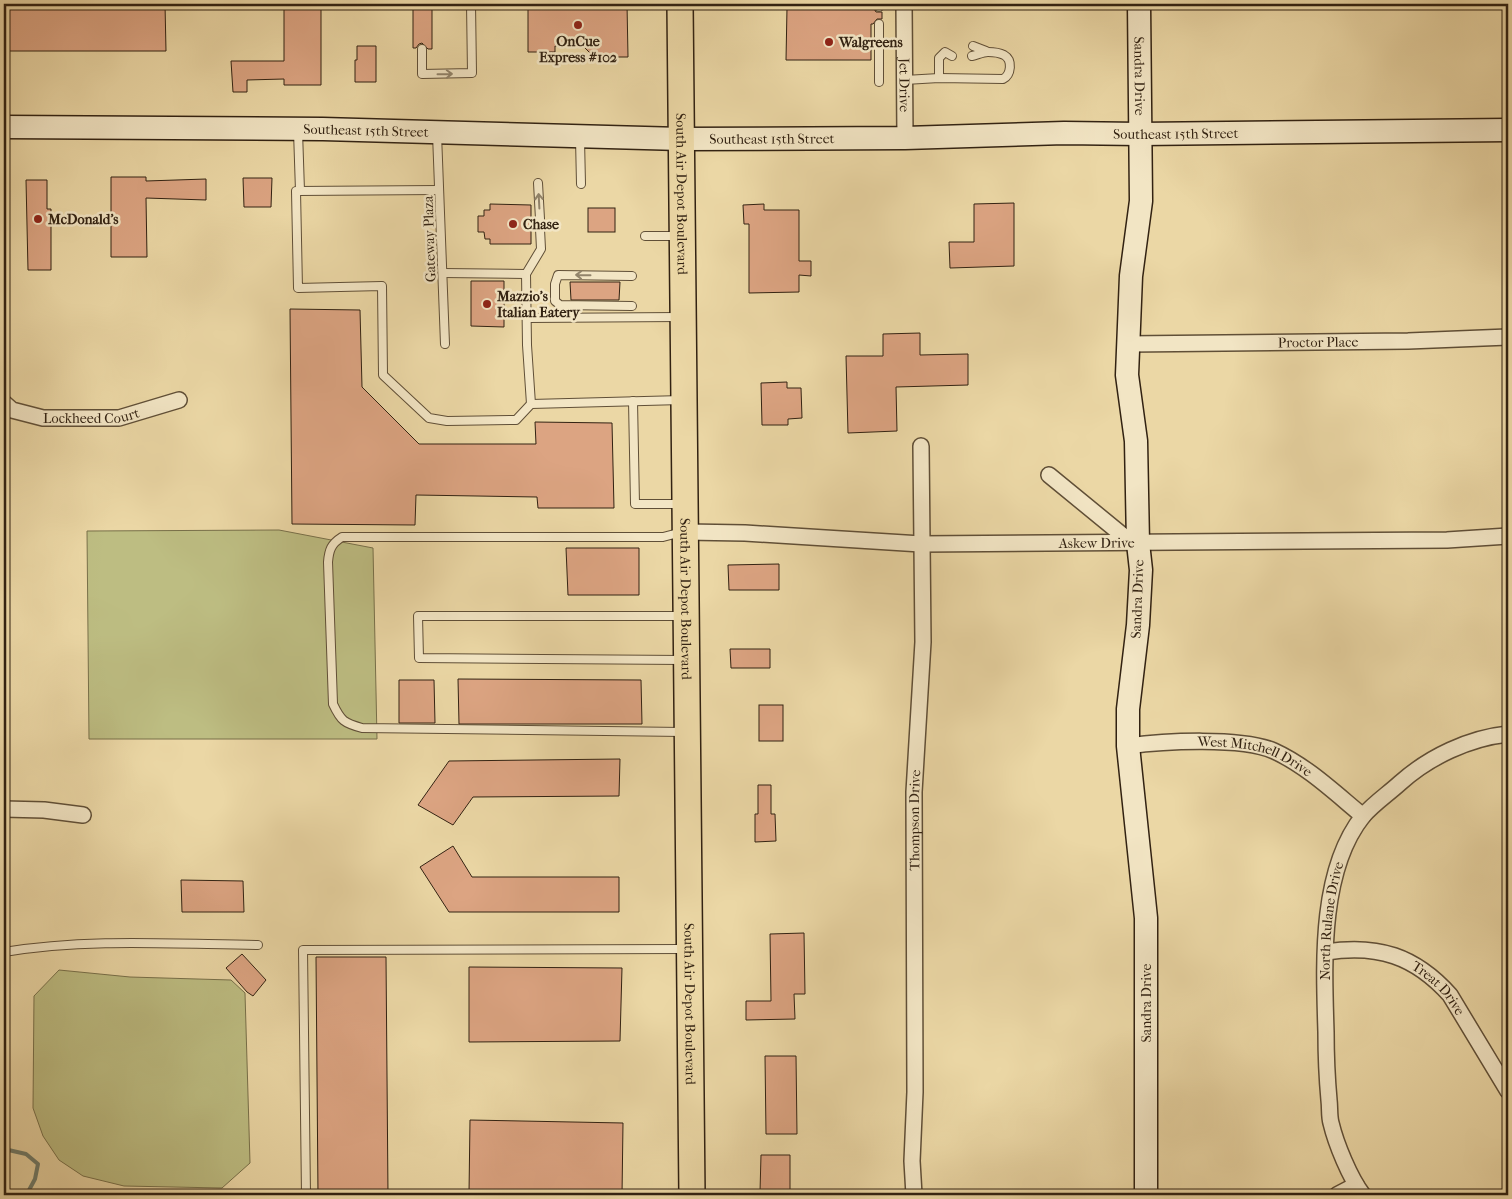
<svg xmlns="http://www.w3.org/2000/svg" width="1512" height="1199" font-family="'IM FELL French Canon',serif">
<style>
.green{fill:#bdbd82;stroke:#78704a}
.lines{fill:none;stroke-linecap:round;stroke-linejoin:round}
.stream{stroke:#6f7d6d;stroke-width:4}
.building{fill:#dca482;stroke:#322212}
.lane-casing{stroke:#604f37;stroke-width:10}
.street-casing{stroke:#604f37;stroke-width:18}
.secondary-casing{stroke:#322212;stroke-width:25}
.primary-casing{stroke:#322212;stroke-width:28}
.lane{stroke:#f2e5c4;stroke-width:8}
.street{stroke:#f2e5c4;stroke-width:15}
.secondary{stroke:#f2e5c4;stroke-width:22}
.primary{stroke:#ebd7a5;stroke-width:25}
.oneway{stroke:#92846b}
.poi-dot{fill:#8f2418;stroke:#f2e5c4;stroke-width:2}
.labels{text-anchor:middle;stroke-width:5;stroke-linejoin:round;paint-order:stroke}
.poi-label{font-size:14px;font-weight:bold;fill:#322212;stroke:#f2e5c4;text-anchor:start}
.street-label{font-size:14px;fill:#322212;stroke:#f2e5c4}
</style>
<rect width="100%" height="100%" fill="#ebd7a5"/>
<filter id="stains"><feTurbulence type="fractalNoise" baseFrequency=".004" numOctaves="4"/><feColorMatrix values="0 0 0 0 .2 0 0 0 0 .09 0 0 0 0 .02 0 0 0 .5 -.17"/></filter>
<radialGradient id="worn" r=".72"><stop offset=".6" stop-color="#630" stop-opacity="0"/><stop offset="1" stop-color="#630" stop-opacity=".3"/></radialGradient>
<g class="green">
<polygon points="279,530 373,548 377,739 89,739 87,531"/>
<polygon points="59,970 130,977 231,980 245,993 250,1163 222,1188 124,1186 83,1176 59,1160 43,1136 33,1108 34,996"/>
</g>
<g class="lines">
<polyline class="stream" points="4,1149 26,1154 38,1164 35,1179 28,1192"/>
</g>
<g class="building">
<polygon points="4,4 165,4 166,51 8,51 4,47"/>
<polygon points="284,4 321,4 321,85 284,85 284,79 247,80 247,92 233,92 231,61 284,61"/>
<polygon points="413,4 432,4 432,49 428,49 422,43 419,44 416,48 413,48"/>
<polygon points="528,4 627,4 628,57 594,57 583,46 555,46 555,52 528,52"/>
<polygon points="789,4 871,4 871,7 873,7 876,12 882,12 882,19 877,19 873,24 871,24 871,60 786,60 787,8 789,8"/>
<polygon points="357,46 376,46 376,82 355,82 355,60 357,60"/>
<polygon points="111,177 146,177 146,181 206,179 206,200 146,198 147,257 111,257"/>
<polygon points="243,178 272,178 271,207 244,207"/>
<polygon points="26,180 47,180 47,209 51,209 51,270 28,270"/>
<polygon points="1014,203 1014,266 950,268 949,242 974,242 974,204"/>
<polygon points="490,204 531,205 531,219 534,219 538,224 534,229 531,229 531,244 490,244 490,239 485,239 484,232 478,232 478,216 484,216 484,210 490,210"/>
<polygon points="764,204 764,210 799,210 799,261 811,261 811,276 799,275 799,292 749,293 749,224 744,224 743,205"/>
<rect x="588" y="208" width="27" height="24"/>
<polygon points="471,281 504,281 504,327 471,326"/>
<polygon points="570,282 620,282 619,300 571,300"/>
<polygon points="290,309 360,310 362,387 419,444 536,444 535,422 612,423 614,508 538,508 537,497 416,495 415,525 292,524"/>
<polygon points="920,333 920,355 968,354 968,385 896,387 897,431 848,433 846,356 883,356 883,334"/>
<polygon points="787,382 787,388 801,388 802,418 788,419 788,425 762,425 761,383"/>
<polygon points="566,548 639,548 639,595 568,595"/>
<polygon points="779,564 779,590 729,590 728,565"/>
<polygon points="730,649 770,649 770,668 731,668"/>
<polygon points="458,679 641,680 642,724 459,724"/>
<polygon points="399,680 434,680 435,723 399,723"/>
<rect x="759" y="705" width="24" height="36"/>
<polygon points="620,759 619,796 473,797 453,825 418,805 449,761"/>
<polygon points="758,785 771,785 771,814 775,814 776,841 755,842 755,814 758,814"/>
<polygon points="453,846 472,877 619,877 619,912 449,912 420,867"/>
<polygon points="181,880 243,881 244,912 182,912"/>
<polygon points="804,933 805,994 794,994 795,1019 746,1020 746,1001 771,1001 770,934"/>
<polygon points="242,954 266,980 253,996 247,992 226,968"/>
<polygon points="316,957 386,957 388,1195 318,1195"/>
<polygon points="469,967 622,968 620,1041 469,1042"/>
<polygon points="765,1056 796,1056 797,1134 766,1134"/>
<polygon points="470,1120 623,1123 622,1195 469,1193"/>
<polygon points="761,1155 790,1155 790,1192 760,1192"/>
</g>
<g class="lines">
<g class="lane-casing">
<g id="lane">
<polyline points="879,4 879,7"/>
<polyline points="879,24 879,82"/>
<polyline points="973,46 986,51"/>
<polyline points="422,49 422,74 472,73 471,4"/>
<polyline points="939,78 939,58 945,52 952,56"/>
<path d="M905,80L939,78L1003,79C1011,75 1013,60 1004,55C1000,53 992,52 988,52C983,52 977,55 972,56"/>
<polyline points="298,131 300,191"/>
<polyline points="437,134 445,344"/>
<polyline points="580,139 581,184"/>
<polyline points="538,183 540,219"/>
<polyline points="439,190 296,191 298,288 382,286 383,375 429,418 447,421 516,420 531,404 682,400"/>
<polyline points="645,236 680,236"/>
<polyline points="443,273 526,274"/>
<polyline points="632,276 558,275 555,284 555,301 560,305 632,306"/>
<polyline points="528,318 680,317"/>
<polyline points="633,401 635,504 681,504"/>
<polyline points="531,404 527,345 526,274 541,249 540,229"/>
<path d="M682,532L663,537H342C331,544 329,550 328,562L333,704C341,721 344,723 362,728L683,732"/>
<polyline points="682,616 418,616 419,658 684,660"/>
<path d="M4,952C87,938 174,944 258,945"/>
<polyline points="306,1195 303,950 686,949"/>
</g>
</g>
<g class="street-casing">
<g id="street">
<path id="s1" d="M904,4L905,138"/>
<path id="s2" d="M1128,344L1408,341L1508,337"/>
<path id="s3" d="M4,403L12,410L43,418H119L179,400"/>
<polyline points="1049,475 1132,543"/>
<path id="s4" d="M686,532L745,533L921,544L1447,540L1508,536"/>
<path id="s5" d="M1128,746C1164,741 1242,737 1274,751C1307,766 1335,793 1363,816"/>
<polyline points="4,809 44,810 83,815"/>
<path id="s6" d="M1326,952C1378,944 1415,956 1450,995L1508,1091"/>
<path id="s7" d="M914,1195L912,1161L915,1092L914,792L923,642L921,446"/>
<polyline points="1337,1195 1356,1185"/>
<path id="s8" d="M1363,1195C1350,1178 1336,1144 1331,1123C1329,1116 1330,1108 1329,1100C1327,1078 1326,1055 1326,1032C1324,965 1319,871 1363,816C1373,804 1388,794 1400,783C1429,757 1469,738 1508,734"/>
</g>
</g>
<g class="secondary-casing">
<g id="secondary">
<path id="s9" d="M1139,4L1141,201L1131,276L1127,375L1136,441L1138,543L1141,570L1138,625L1128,709V746L1146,918V1195"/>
<path id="s10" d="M4,127L323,129L681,139L905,138L1064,133L1140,134L1508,130"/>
</g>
</g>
<g class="primary-casing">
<g id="primary">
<path id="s11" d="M680,4L692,1195"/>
</g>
</g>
<use href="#lane" class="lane"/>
<use href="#street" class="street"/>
<use href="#secondary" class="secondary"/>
<use href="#primary" class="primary"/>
</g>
<defs><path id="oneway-shaft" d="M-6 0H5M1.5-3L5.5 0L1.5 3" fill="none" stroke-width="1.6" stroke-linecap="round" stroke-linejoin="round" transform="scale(1.25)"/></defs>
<g class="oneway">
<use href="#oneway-shaft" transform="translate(445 74) rotate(-1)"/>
<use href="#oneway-shaft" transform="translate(539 201) rotate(-93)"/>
<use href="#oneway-shaft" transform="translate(583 275) rotate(-179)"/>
</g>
<g class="poi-dot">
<circle cx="578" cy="25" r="5"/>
<circle cx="829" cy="42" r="5"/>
<circle cx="38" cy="219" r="5"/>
<circle cx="513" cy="224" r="5"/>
<circle cx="487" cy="304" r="5"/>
</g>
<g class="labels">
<g class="poi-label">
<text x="578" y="46" text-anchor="middle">OnCue<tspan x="578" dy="16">Express #102</tspan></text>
<text x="839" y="47">Walgreens</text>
<text x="48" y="224">McDonald's</text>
<text x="523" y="229">Chase</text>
<text x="497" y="301">Mazzio's<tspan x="497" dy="16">Italian Eatery</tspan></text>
</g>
<g class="street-label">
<text dy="5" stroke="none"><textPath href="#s9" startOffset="72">Sandra Drive</textPath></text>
<text dy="5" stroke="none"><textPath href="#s1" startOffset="81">Jet Drive</textPath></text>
<text dy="5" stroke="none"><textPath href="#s10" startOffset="362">Southeast 15th Street</textPath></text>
<text dy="5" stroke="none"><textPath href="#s10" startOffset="1172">Southeast 15th Street</textPath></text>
<text dy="5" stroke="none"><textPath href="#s10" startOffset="768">Southeast 15th Street</textPath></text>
<text dy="5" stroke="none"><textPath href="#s11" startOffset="190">South Air Depot Boulevard</textPath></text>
<text transform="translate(429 239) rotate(-92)" y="5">Gateway Plaza</text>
<text dy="5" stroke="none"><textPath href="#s2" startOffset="190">Proctor Place</textPath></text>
<text dy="5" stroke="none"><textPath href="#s3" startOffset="91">Lockheed Court</textPath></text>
<text dy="5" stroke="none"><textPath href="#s4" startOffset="411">Askew Drive</textPath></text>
<text dy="5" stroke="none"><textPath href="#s11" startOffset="595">South Air Depot Boulevard</textPath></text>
<text transform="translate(1137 599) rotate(-88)" y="5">Sandra Drive</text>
<text dy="5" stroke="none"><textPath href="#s5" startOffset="130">West Mitchell Drive</textPath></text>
<text dy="5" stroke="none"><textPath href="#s7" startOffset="375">Thompson Drive</textPath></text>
<text dy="5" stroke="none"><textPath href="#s8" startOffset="282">North Rulane Drive</textPath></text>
<text dy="5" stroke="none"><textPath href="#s6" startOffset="125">Treat Drive</textPath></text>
<text transform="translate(1146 1003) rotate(-90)" y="5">Sandra Drive</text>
<text dy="5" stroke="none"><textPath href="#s11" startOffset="1000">South Air Depot Boulevard</textPath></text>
</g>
</g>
<rect width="1512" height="1199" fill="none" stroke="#ebd7a5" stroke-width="20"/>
<rect x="5" y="5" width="1502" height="1189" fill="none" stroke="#322212" stroke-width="2.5"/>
<rect x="10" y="10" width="1492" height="1179" fill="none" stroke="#322212"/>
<rect width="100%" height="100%" filter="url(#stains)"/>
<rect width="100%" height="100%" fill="url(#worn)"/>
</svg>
